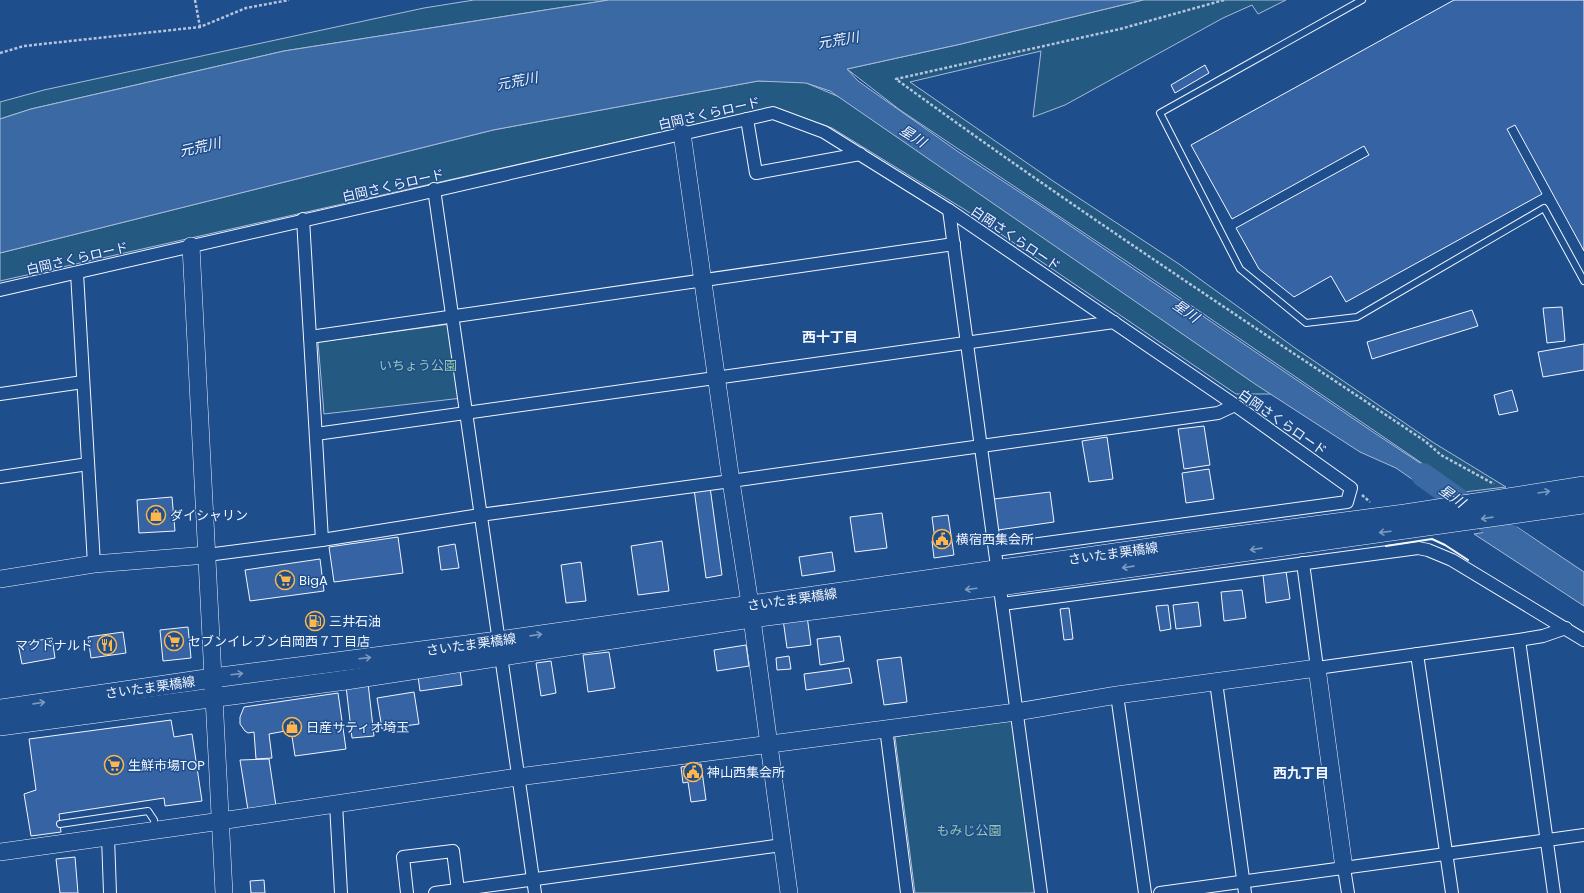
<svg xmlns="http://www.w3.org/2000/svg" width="1584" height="893" font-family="Poppins,'Noto Sans JP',sans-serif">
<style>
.green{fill:#245a82;stroke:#a8bbd7}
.water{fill:#3b69a3;stroke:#a8bbd7}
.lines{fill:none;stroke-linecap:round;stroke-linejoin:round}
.river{stroke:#3b69a3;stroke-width:24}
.building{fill:#3563a3;stroke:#f2f6ff}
.lane-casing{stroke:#f2f6ff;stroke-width:8}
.street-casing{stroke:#f2f6ff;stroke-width:14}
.secondary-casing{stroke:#f2f6ff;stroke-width:18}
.primary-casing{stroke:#f2f6ff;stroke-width:20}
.path{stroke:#b3c4dc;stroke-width:2.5;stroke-dasharray:3 2;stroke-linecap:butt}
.lane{stroke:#1f4e8c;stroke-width:6}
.street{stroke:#1f4e8c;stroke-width:12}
.secondary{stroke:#1f4e8c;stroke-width:17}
.primary{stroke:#1f4e8c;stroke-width:19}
.wall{stroke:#f2f6ff;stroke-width:2}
.oneway{stroke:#7e9ac0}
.labels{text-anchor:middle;stroke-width:3;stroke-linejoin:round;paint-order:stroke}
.street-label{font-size:13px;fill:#f2f6ff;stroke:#1f4e8c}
.park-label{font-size:13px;fill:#97c8a6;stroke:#1f4e8c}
.poi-label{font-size:13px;fill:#f2f6ff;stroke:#1f4e8c;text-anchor:start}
.water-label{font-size:14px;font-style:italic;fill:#f2f6ff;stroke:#1f4e8c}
.neighbourhood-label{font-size:14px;font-weight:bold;fill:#f2f6ff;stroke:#1f4e8c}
</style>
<rect width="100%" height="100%" fill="#1f4e8c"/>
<g class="green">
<polygon points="474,0 609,0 284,51 31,109 0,119 0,102 44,90 424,8"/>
<polygon points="1143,0 1286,0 1258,14 1252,5 1223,18 1065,105 1033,117 1041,51 910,82 1053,181 1179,264 1295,348 1434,443 1506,487 1464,492 1126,261 900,110 847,69 961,44"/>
<polygon points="758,81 804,82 844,99 1276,394 1236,394 967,211 832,128 773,107 0,281 0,253 493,130"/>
<polygon points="450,324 462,398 324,414 318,342"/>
<polygon points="1011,716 1041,892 1030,893 915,893 895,737"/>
</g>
<g class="water">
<polygon points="609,0 1143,0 961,44 847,69 858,81 960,153 1050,212 1376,434 1464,492 1438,497 1396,468 1360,452 1255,384 830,91 806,83 758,81 493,130 0,253 0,119 31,109 284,51"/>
<polygon points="1517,527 1584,572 1584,606 1474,534"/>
</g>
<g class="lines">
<polyline class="river" points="1423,475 1527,549"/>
</g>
<g class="building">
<polygon points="1454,0 1584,0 1584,251 1515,125 1507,129 1542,194 1346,302 1331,276 1294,297 1259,269 1236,228 1369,155 1364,146 1232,219 1191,145"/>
<polygon points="1205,65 1209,73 1175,93 1171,85"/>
<polygon points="1562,307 1565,341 1547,343 1543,308"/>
<polygon points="1472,310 1478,326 1372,359 1367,342"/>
<polygon points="1584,344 1584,370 1543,377 1538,352"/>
<polygon points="1512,390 1518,411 1499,415 1494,395"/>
<polygon points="1204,426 1210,465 1184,469 1178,429"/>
<polygon points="1107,437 1113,479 1089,482 1082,441"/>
<polygon points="1209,469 1214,499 1186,503 1182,473"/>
<polygon points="710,487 722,575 706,578 694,489"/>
<polygon points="1050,492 1054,522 998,530 994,499"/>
<polygon points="172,497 175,531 139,533 137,500"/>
<polygon points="882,513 887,548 855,552 850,517"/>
<polygon points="948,515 954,555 934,558 932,541 935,540 932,517"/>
<polygon points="398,537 403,573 334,582 329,547"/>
<polygon points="662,541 669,591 638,595 631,546"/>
<polygon points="455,544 459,568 441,570 438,547"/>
<polygon points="832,552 835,571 802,576 799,557"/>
<polygon points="320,559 324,591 250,601 245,570"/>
<polygon points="581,562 586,601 566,603 561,565"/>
<polygon points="1286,571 1290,599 1266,603 1263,575"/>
<polygon points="1242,590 1246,618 1224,621 1221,592"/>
<polygon points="1198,602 1201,626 1176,629 1173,605"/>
<polygon points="1168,605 1171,629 1160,631 1156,606"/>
<polygon points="1069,608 1073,639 1064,640 1060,609"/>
<polygon points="807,616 811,645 787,648 783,619"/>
<polygon points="188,627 191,658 163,661 160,630"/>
<polygon points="123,632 126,653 91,658 88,637"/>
<polygon points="840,636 844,661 820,665 817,639"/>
<polygon points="52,638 55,658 22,664 18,644"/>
<polygon points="746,645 749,666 717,671 714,650"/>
<polygon points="609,652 615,688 588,692 583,655"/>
<polygon points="789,656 791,669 777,670 776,658"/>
<polygon points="901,657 907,702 884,705 877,660"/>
<polygon points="551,661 556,693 541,696 536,663"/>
<polygon points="849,668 852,683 806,690 804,674"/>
<polygon points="460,671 462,685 420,691 418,676"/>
<polygon points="368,683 374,736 352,738 346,686"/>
<polygon points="414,692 419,724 382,729 377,698"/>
<polygon points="338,693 346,749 295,756 291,730 269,734 272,758 256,759 254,732 248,733 245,731 240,724 240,717 244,707"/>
<polygon points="171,720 174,737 192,734 202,801 165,806 164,798 59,814 61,832 31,836 24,794 36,790 29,739"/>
<polygon points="269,759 276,806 248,810 240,760"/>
<polygon points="701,764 706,800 691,802 688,782 683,783 681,767"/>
<polygon points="75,857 78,893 60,893 56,859"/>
<polygon points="264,880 265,893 251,893 250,881"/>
</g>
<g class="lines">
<g class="lane-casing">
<g id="lane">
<polyline points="1362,0 1160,113 1240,269 1306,323 1357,317 1544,208 1584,281"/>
<polyline points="60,824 148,811 154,820 155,829"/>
</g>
</g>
<g class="street-casing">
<g id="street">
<polyline points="747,119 756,173 860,154"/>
<polyline points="434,189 535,893"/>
<polyline points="949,210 1041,893"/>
<polyline points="303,219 322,540"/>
<polyline points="77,273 94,564"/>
<polyline points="0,290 773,113 824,132 949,210 1235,405 1351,488 1347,502 995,550"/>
<polyline points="310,337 954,244"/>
<polyline points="0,394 83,382"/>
<polyline points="316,434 1114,322"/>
<polyline points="0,477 88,464"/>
<polyline points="207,555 322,540 480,515 731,481 1218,413 1235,405"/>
<polyline points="1303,563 1317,668 1519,640 1543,636 1566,628"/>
<polyline points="1002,604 1418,548 1428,550 1452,560 1584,640"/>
<polyline points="1519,640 1554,893"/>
<polyline points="1417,654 1452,893"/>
<polyline points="1216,682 1245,893"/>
<polyline points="1117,695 1145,893"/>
<polyline points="886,728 907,893"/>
<polyline points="336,804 341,893"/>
<polyline points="108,837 110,893"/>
<polyline points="1344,868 1348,893"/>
<polyline points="407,893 403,857 453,851 458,890"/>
<polyline points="435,893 782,845"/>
<polyline points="1160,893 1584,835"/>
</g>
</g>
<g class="secondary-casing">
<g id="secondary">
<polyline points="682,133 731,481 750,604 789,893"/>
<polyline points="191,246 224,893"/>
<polyline points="0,579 94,564 207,555"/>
<polyline points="0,852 207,823 518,777 1016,712 1117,695 1317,668 1344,868"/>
</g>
</g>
<g class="primary-casing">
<g id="primary">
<polyline points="0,709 213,678 498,641 1205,540 1405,514 1584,486"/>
<polyline points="0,726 346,680 751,618 1000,586 1584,504"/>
</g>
</g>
<g class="path">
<polyline points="195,0 200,27"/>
<path d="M1224,0L1120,29L896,79C1068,205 1247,322 1425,441L1441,455L1494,484"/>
<polyline points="0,53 24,46 200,27 246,8 289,0"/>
<polyline points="1362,495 1370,502"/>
</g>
<use href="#lane" class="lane"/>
<use href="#street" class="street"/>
<use href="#secondary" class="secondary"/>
<use href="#primary" class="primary"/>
<polyline class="wall" points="1386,546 1432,539 1445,545 1468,560"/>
</g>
<defs><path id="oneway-shaft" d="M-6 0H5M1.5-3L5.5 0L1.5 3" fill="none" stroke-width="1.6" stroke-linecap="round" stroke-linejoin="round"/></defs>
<g class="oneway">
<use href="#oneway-shaft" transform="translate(1544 492) rotate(-9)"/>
<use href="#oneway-shaft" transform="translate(1487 518) rotate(172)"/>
<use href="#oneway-shaft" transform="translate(1385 532) rotate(173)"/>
<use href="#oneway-shaft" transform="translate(1256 549) rotate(172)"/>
<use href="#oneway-shaft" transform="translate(1128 567) rotate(172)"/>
<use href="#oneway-shaft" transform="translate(971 589) rotate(173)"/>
<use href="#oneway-shaft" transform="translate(536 635) rotate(-8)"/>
<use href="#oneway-shaft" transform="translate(365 658) rotate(-7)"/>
<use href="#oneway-shaft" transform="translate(237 674) rotate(-7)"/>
<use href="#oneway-shaft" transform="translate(39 703) rotate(-8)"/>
</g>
<defs>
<g id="shop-ring" transform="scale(1)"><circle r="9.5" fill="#1f4e8c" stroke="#ffb74d" stroke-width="1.5"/><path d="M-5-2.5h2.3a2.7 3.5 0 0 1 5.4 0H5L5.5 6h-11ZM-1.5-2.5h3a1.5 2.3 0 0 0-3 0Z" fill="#ffb74d"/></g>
<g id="civic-ring" transform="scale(1)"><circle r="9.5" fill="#1f4e8c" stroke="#ffb74d" stroke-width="1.5"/><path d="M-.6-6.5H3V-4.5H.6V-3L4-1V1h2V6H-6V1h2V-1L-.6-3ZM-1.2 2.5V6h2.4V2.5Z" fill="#ffb74d"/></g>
<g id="supermarket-ring" transform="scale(1)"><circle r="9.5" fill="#1f4e8c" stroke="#ffb74d" stroke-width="1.5"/><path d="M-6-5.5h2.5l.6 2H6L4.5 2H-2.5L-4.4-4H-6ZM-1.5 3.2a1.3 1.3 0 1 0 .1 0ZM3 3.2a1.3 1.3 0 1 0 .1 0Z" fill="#ffb74d"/></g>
<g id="fuel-ring" transform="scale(1)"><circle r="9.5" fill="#1f4e8c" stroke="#ffb74d" stroke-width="1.5"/><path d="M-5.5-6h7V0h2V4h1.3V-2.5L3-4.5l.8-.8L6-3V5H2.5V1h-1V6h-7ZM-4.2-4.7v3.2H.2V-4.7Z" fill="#ffb74d"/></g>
<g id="restaurant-ring" transform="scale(1)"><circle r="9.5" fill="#1f4e8c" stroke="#ffb74d" stroke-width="1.5"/><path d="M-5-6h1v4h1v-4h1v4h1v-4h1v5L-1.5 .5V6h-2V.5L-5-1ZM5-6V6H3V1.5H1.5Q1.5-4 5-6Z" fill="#ffb74d"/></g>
</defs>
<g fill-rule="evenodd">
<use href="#shop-ring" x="156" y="515"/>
<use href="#civic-ring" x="942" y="539"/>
<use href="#supermarket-ring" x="285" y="580"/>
<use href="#fuel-ring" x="315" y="621"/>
<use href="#supermarket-ring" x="174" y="641"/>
<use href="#restaurant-ring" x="107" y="645"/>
<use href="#shop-ring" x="292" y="727"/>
<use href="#supermarket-ring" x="114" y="765"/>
<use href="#civic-ring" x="693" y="772"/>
</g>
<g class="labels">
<g class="street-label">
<text transform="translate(709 113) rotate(-13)" y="5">白岡さくらロード</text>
<text transform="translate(393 185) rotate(-13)" y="5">白岡さくらロード</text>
<text transform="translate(1016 238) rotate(34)" y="5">白岡さくらロード</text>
<text transform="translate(77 258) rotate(-13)" y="5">白岡さくらロード</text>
<text transform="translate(1283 422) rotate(35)" y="5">白岡さくらロード</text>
<text transform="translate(1113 553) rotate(-8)" y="5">さいたま栗橋線</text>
<text transform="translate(792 599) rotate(-8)" y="5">さいたま栗橋線</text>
<text transform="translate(471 644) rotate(-8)" y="5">さいたま栗橋線</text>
<text transform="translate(150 687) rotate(-8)" y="5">さいたま栗橋線</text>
</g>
<g class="park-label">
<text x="418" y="370">いちょう公園</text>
<text x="969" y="835">もみじ公園</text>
</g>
<g class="poi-label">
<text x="170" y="520">ダイシャリン</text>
<text x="956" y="544">横宿西集会所</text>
<text x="299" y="585">BigA</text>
<text x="329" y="626">三井石油</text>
<text x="188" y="646">セブンイレブン白岡西７丁目店</text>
<text x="93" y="650" text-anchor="end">マクドナルド</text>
<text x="306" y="732">日産サティオ埼玉</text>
<text x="128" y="770">生鮮市場TOP</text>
<text x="707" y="777">神山西集会所</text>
</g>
<g class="water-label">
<text transform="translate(838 40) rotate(-10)" y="5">元荒川</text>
<text transform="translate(517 81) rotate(-11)" y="5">元荒川</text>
<text transform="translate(913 136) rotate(32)" y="5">星川</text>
<text transform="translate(200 147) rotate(-13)" y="5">元荒川</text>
<text transform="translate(1186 311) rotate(35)" y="5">星川</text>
<text transform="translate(1452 496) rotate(35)" y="5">星川</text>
</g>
<g class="neighbourhood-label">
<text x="830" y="342">西十丁目</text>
<text x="1301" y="778">西九丁目</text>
</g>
</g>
</svg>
